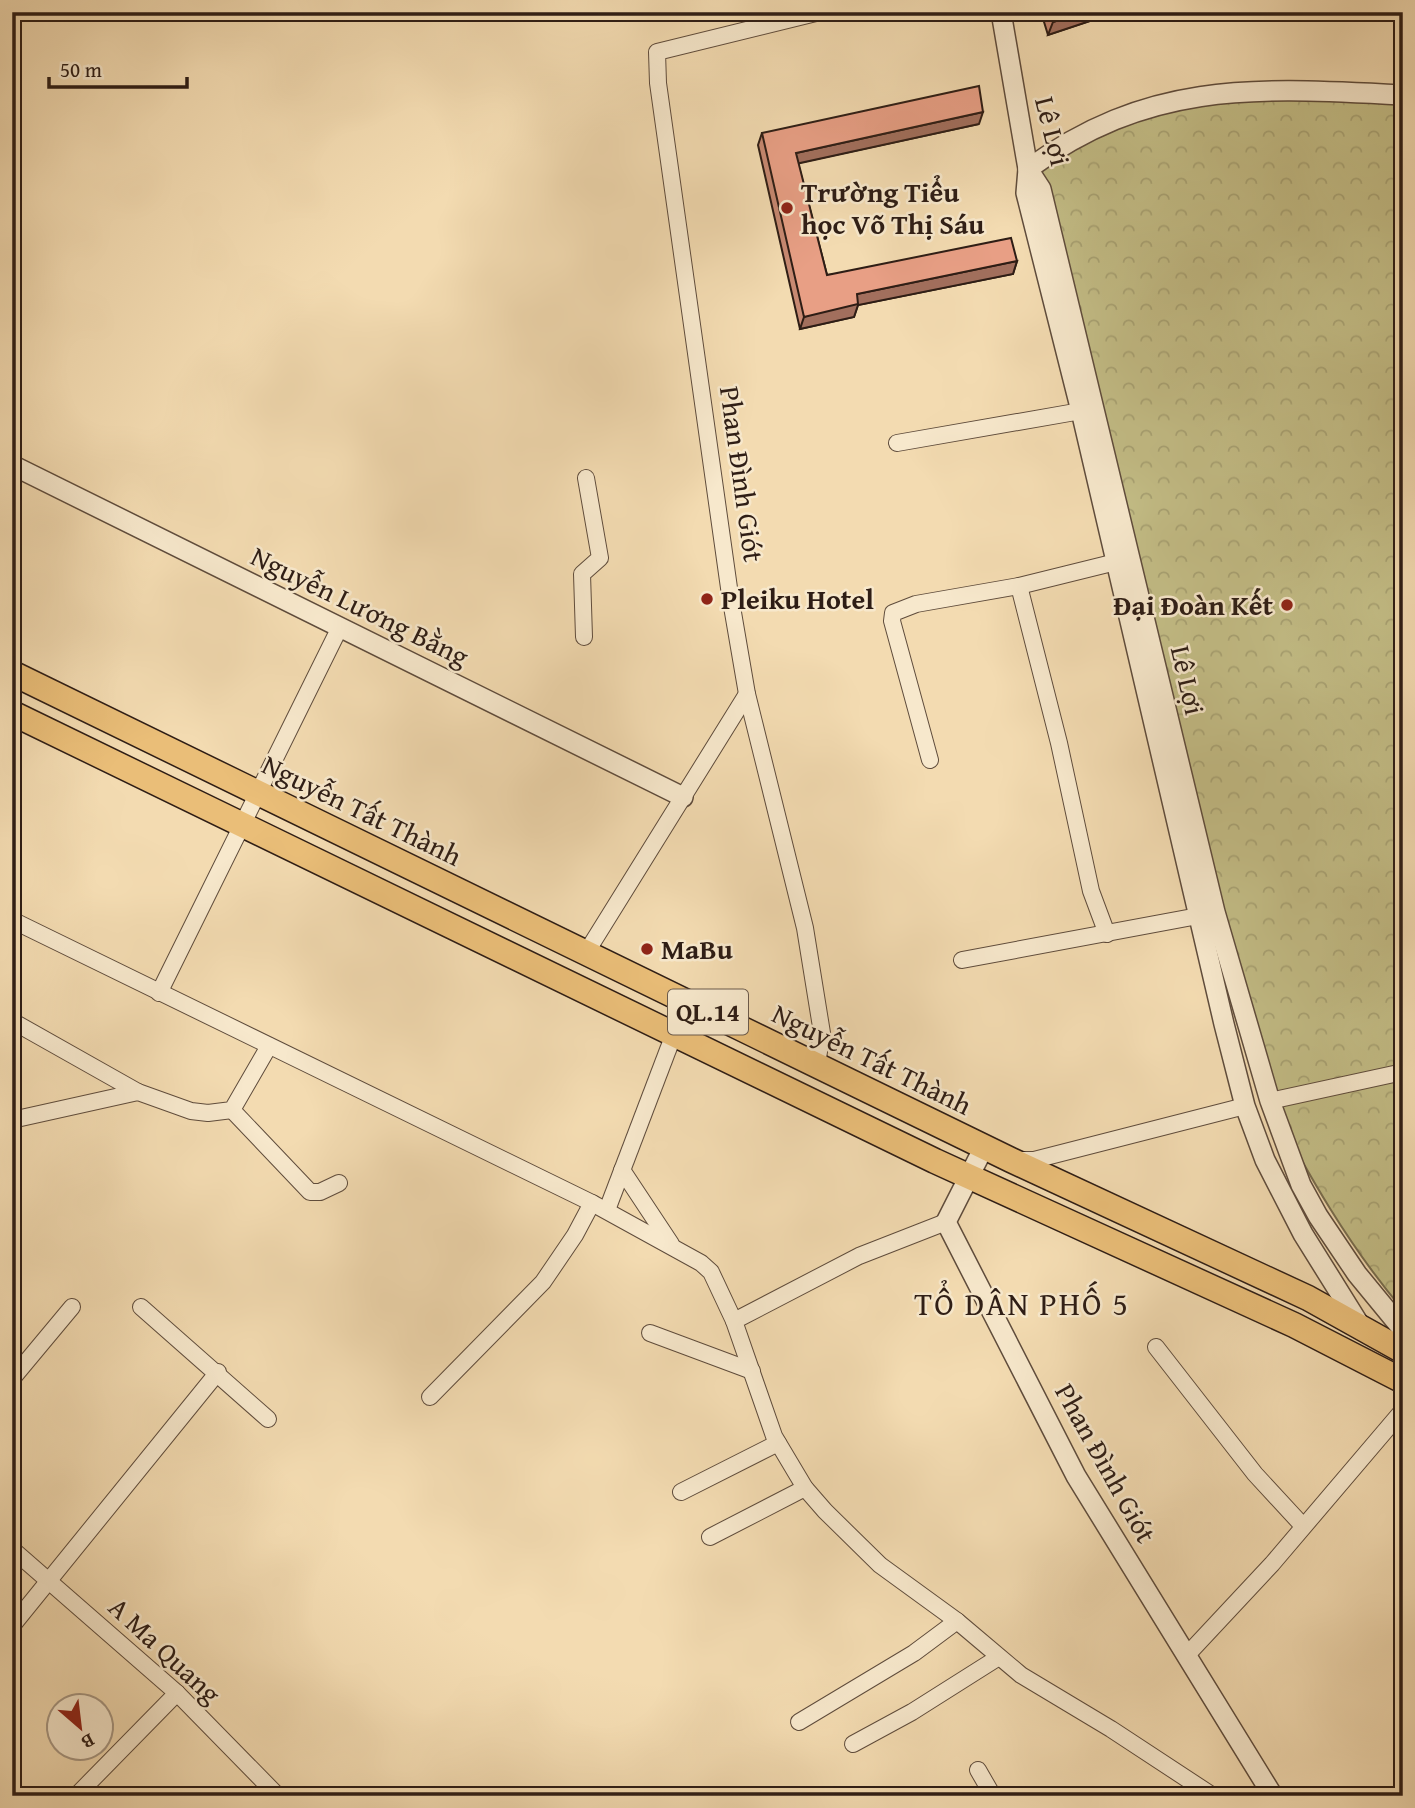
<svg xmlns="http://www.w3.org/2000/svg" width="1415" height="1808" font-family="'Gentium Book Plus',serif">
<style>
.park{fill:url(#park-crowns);stroke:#786d4e;stroke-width:2}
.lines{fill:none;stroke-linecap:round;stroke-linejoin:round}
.minor-casing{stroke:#5f4c3c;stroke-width:18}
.tertiary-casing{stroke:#5f4c3c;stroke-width:22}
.primary-casing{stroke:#2e1d15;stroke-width:27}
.minor{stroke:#f7e8cc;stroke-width:16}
.tertiary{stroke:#f7e8cc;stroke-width:19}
.primary{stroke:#eabe78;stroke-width:24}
.wall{fill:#c88972;stroke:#2e1d15;stroke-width:2}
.shaded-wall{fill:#a26f5d;stroke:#2e1d15;stroke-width:2}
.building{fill:#e89f85;stroke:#2e1d15;stroke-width:2}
.poi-dot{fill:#8f2418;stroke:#f7e8cc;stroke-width:2.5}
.labels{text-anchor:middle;stroke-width:5;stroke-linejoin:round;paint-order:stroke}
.shield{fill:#f7e8cc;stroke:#6a5a4c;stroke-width:2}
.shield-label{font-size:26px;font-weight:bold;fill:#2e1d15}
.street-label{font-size:28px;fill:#2e1d15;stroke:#f7e8cc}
.poi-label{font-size:28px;font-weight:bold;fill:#2e1d15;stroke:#f7e8cc;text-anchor:start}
.quarter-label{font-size:32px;letter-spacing:2px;fill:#2e1d15;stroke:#f7e8cc}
</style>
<defs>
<pattern id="park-crowns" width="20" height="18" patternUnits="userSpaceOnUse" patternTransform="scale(1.75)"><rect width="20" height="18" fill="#c3bd86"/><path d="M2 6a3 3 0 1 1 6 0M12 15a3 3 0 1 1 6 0" fill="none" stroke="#a8a273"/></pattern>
</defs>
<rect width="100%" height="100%" fill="#f3dbb1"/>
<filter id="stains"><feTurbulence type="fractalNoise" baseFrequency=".00286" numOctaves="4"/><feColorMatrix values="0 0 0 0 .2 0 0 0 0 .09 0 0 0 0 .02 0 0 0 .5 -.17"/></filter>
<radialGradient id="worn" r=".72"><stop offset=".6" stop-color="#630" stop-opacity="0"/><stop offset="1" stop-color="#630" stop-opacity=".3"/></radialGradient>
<path class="park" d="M1188,97H1403V1310C1349,1246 1308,1175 1270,1101L1028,169Z"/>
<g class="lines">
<g class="minor-casing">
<g id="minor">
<polyline points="897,443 1081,411"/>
<polyline points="1019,586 1059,743 1091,891 1107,934"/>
<polyline points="584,637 582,574 600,558 586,478"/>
<polyline points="930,760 892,621 893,613 916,604 1019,586 1116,562"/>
<polyline points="12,920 592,1203 701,1263 711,1272 734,1321"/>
<polyline points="586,953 747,694"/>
<polyline points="962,960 1198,916"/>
<polyline points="159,993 340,627"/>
<polyline points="12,1021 138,1092"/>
<polyline points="817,1064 822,1033 805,928 747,694 730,595 658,83 657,52 820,12"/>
<polyline points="1270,1101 1403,1072"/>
<polyline points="232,1110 310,1192 320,1192 339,1183"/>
<polyline points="12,1120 138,1092 191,1111 208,1113 232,1110 269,1046"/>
<polyline points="1017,1160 1034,1160 1245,1106"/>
<polyline points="622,1170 671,1244"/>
<polyline points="607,1210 674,1034"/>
<polyline points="946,1222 859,1256 734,1321 774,1436 805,1488 825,1511 880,1565 957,1621 1021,1675 1111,1729 1213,1796"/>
<polyline points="141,1307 268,1419"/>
<polyline points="650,1333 752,1371"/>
<polyline points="1156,1347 1255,1474 1303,1526"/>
<polyline points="12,1379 72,1307"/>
<polyline points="430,1397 543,1282 575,1235 592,1203"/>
<polyline points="681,1492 778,1443"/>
<polyline points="710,1537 805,1488"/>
<polyline points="12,1549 177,1693 278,1796"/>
<polyline points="12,1626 218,1372"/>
<polyline points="1186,1656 1272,1564 1403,1410"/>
<polyline points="799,1722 914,1653 957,1621"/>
<polyline points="853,1744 912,1712 999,1657"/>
<polyline points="978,1770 993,1796"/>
<polyline points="76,1796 177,1693"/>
</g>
</g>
<g class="tertiary-casing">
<g id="tertiary">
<polyline points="1001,12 1028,169 1041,189 1215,912 1270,1101 1301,1185 1318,1216 1357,1274 1403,1330"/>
<polyline points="1028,169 1026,193 1081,411 1224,1024 1245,1106 1265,1160 1303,1234 1361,1327"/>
<path d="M1028,169C1151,79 1258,88 1403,95"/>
<polyline points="12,465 683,797"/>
<polyline points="984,1147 946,1222 1076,1476 1273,1796"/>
</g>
</g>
<g class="primary-casing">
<g id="primary">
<polyline points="12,673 1011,1160 1308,1298 1403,1351"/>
<polyline points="12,713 935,1161 1294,1325 1403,1381"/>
</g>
</g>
<use href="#minor" class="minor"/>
<use href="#tertiary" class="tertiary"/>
<use href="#primary" class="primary"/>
</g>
<g class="wall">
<polygon points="1041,12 1096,12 1093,20 1048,35"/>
<polygon points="979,124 798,163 827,275 1017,261 1013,274 858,305 854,317 800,329 758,145 762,133"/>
</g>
<g class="shaded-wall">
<polygon points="1084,12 1096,12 1093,20 1048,35 1053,22"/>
<polygon points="983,112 979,124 791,165 796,153"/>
<polygon points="1017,261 1013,274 858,305 854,317 800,329 804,317 857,294"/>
</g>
<g class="building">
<polygon points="1049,12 1084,12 1053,22"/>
<polygon points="979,86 983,112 796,153 827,275 1011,238 1017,261 857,294 858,304 804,317 762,133"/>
</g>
<g class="poi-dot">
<circle cx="787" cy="208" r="7"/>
<circle cx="707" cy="599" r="7"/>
<circle cx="1287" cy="605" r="7"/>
<circle cx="647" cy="949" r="7"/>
</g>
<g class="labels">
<rect class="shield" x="668" y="989.5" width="80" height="45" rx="5"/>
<g class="shield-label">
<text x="708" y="1021">QL.14</text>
</g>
<g class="street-label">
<text transform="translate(1053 131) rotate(76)" y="10">Lê Lợi</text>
<text transform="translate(742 474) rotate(82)" y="10">Phan Đình Giót</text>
<text transform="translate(360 606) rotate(26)" y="10">Nguyễn Lương Bằng</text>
<text transform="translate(1188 680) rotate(77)" y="10">Lê Lợi</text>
<text transform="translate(362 810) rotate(26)" y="10">Nguyễn Tất Thành</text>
<text transform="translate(872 1059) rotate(26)" y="10">Nguyễn Tất Thành</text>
<text transform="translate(1106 1463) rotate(61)" y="10">Phan Đình Giót</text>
<text transform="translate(165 1650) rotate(43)" y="10">A Ma Quang</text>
</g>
<g class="poi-label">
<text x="801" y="202">Trường Tiểu<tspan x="801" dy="32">học Võ Thị Sáu</tspan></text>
<text x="721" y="609">Pleiku Hotel</text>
<text x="1273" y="615" text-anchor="end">Đại Đoàn Kết</text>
<text x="661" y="959">MaBu</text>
</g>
<g class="quarter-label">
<text x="1022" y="1315">TỔ DÂN PHỐ 5</text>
</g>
</g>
<rect width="1415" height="1808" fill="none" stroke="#f3dbb1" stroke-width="42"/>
<rect x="14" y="14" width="1387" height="1780" fill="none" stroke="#2e1d15" stroke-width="3.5"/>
<rect x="21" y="21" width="1373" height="1766" fill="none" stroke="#2e1d15" stroke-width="2"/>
<g transform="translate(80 1727) rotate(152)"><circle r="33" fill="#f7e8cc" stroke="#a79783" stroke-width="2"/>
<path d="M0-5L12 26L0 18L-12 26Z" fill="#8f2418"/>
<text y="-10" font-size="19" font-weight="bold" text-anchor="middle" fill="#2e1d15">B</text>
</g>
<path d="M49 77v10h138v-10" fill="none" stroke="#2e1d15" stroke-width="3.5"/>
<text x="60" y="77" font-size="21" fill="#2e1d15" stroke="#f7e8cc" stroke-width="5" paint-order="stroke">50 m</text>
<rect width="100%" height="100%" filter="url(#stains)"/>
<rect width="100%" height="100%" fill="url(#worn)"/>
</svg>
